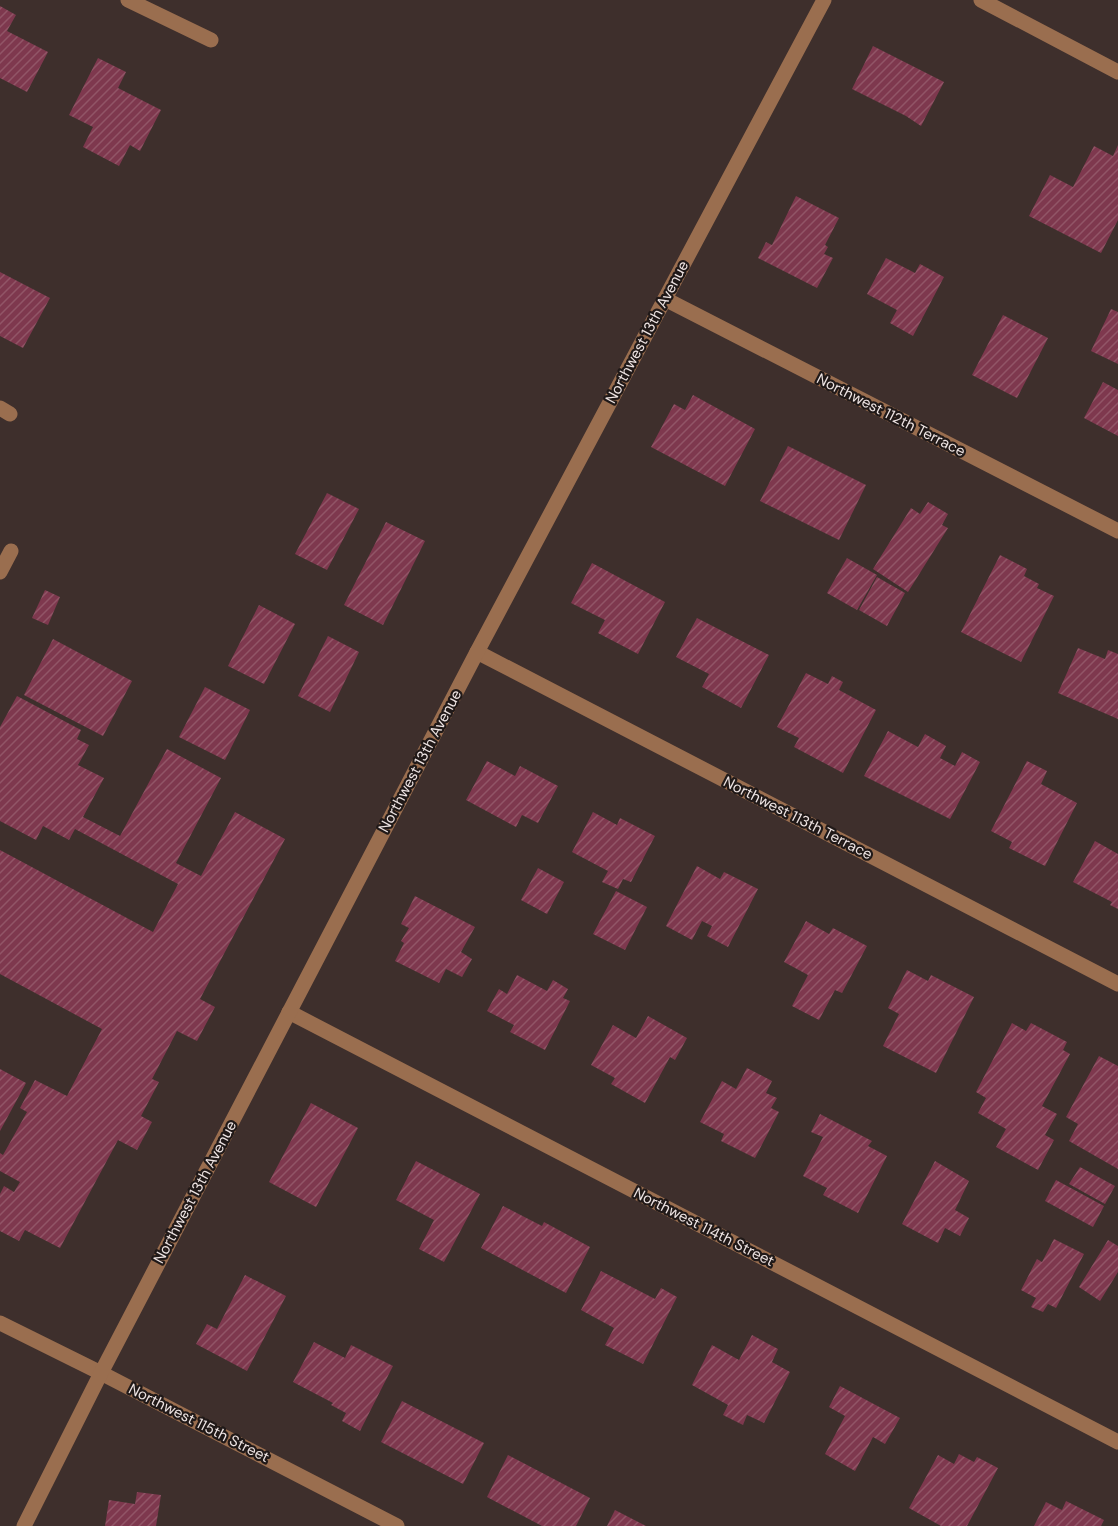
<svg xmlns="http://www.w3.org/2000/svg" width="1118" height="1526" font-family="'DM Sans',sans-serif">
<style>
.building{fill:url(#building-hatch)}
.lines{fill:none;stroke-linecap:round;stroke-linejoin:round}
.minor{stroke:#9a6e4f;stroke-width:15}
.labels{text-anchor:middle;stroke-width:4.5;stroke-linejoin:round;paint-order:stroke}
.street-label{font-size:15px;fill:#eee4e3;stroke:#201918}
</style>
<defs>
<pattern id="building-hatch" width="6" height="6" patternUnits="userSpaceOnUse" patternTransform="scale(1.5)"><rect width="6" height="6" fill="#7e384e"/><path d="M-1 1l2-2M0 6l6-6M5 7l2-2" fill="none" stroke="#915567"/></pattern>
</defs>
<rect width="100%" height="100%" fill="#3e2f2c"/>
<g class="building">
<polygon points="0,6 16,15 7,31 48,52 27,92 0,78"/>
<polygon points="873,46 944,82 921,126 906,116 852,89"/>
<polygon points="98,58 126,72 118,88 161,110 140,151 130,145 119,166 83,147 93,127 69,115"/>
<polygon points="1118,145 1118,220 1101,253 1029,216 1050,175 1073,187 1094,146 1113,156"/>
<polygon points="796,196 839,218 825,245 828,247 824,254 833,258 817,288 758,258 766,242 772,245"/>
<polygon points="886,258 915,273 920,264 944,277 913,336 890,323 897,310 867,294"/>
<polygon points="0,272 50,298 23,348 0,336"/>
<polygon points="1111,309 1118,312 1118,364 1091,351"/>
<polygon points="1003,315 1048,338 1017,398 972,375"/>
<polygon points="1103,382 1118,390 1118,436 1084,418"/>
<polygon points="693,395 755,429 725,486 651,447 674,404 685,410"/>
<polygon points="788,446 866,485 839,540 760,501"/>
<polygon points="327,493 359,509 327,570 295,554"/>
<polygon points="928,502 948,514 942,525 948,528 908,592 873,569 911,508 920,514"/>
<polygon points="386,522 425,541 383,625 344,605"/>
<polygon points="1000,555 1027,569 1024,576 1039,584 1037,588 1054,596 1021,662 961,632"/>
<polygon points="847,558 877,575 857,610 827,593"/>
<polygon points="592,563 665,602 638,654 598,633 605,620 571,603"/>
<polygon points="877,577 905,593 887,626 859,610"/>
<polygon points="45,590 60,597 48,625 32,618"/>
<polygon points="259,605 295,624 264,684 228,666"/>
<polygon points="697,618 769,655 741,708 702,687 709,674 676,657"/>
<polygon points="328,636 359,652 330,712 298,696"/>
<polygon points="53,639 132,681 103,736 24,695"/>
<polygon points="1078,648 1105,659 1108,650 1118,654 1118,719 1058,693"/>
<polygon points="806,673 828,684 832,676 843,682 839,690 876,710 843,773 794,747 799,738 777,727"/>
<polygon points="205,687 250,710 225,760 179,737"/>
<polygon points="17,696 81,730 77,739 89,745 78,765 104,778 83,817 120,836 167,749 221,778 176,863 201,876 235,812 285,839 200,999 215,1007 197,1041 177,1031 152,1079 159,1082 141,1116 152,1122 137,1150 118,1140 60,1248 25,1230 19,1241 0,1231 0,1194 4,1186 14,1192 20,1182 0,1171 0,1153 3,1155 27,1112 20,1108 35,1080 67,1096 102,1029 0,974 0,850 153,932 178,884 75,829 69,840 43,826 36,840 0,821 0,727"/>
<polygon points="888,731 918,747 925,734 946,746 940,758 955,766 962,752 980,762 950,819 864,776"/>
<polygon points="487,761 515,776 520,766 558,786 538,823 522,815 516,827 466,800"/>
<polygon points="1027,761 1047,771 1041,784 1077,803 1045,866 1009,848 1012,842 991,831"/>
<polygon points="593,812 617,825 620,818 655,836 631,882 623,879 618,889 602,882 608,871 572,852"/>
<polygon points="1095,841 1118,854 1118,909 1110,905 1112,902 1073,882"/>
<polygon points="697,866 720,879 724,872 758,889 728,947 707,936 712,926 702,921 692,940 666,926"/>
<polygon points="538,868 564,882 547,914 521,900"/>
<polygon points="616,891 647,907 625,950 593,934"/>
<polygon points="415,896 475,927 461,952 472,959 462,977 446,969 439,983 395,961 404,943 401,941 409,928 401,924"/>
<polygon points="806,921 829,934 833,928 867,946 842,993 835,990 819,1020 792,1006 808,975 784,962"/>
<polygon points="907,970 928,981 931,975 974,997 936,1073 883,1046 899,1014 888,1008"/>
<polygon points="517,975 547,991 553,980 568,989 563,998 570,1001 545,1050 510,1032 514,1025 487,1011 499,989 507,994"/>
<polygon points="648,1016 687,1038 675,1060 670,1057 645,1103 611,1084 615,1078 591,1065 613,1025 636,1038"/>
<polygon points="1012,1023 1026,1031 1031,1023 1067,1042 1063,1050 1070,1054 1042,1106 1057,1114 1045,1135 1054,1140 1038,1170 996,1147 1006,1129 978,1113 986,1098 976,1092"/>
<polygon points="1099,1056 1118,1066 1118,1169 1069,1141 1078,1124 1066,1117"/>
<polygon points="747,1068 772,1081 766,1093 777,1098 771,1108 779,1112 755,1158 721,1141 724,1134 700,1122 722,1081 736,1089"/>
<polygon points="0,1069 26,1083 0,1131"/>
<polygon points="311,1103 358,1128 316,1207 269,1182"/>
<polygon points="820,1114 872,1141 868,1146 887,1156 858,1213 823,1195 827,1188 803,1176 823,1137 811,1132"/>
<polygon points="416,1161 480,1194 444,1262 419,1249 434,1220 396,1200"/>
<polygon points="935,1161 969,1181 955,1210 969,1218 960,1236 945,1228 938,1243 902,1224"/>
<polygon points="1080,1167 1115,1186 1105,1204 1069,1184"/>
<polygon points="1056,1180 1104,1206 1093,1227 1045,1201"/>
<polygon points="503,1206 542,1226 544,1222 590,1247 566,1293 481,1248"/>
<polygon points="1054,1239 1084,1254 1056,1308 1048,1304 1043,1312 1031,1307 1036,1298 1021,1290 1037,1259 1042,1262"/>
<polygon points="1108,1240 1118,1246 1118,1272 1100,1301 1079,1287"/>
<polygon points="601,1271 655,1299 661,1288 677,1297 643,1364 605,1345 614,1328 581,1310"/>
<polygon points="245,1275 286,1296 247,1371 196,1344 207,1324 217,1329"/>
<polygon points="752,1335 778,1349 772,1362 790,1372 764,1423 747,1415 743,1425 723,1415 728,1405 692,1385 712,1345 739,1360"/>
<polygon points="314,1342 345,1358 351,1345 393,1366 360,1431 342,1421 346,1413 331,1405 333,1403 293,1382"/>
<polygon points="840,1386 900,1418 885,1444 873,1437 855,1471 825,1454 845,1416 829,1407"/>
<polygon points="402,1401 484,1443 463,1484 381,1442"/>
<polygon points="959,1454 974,1462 977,1457 998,1468 967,1526 941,1526 909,1508 938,1455 954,1464"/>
<polygon points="508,1455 590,1498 576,1526 542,1526 487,1497"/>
<polygon points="137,1492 161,1495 156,1526 105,1526 109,1500 135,1504"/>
<polygon points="1066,1501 1104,1520 1101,1526 1034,1526 1046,1502 1062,1510"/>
<polygon points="615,1510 646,1526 607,1526"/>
</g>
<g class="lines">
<g class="minor">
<polyline points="128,0 211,40"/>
<polyline points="981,0 1118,72"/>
<polyline points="665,299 1118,531"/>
<polyline points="0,408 10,414"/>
<polyline points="0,572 11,551"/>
<polyline points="477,652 1118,984"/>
<polyline points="289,1012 1118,1442"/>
<polyline points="0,1323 101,1373 397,1526"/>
<polyline points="24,1526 101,1373 477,652 824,0"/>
</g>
</g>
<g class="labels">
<g class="street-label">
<text transform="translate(647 332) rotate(-62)" y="5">Northwest 13th Avenue</text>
<text transform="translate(891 415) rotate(27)" y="5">Northwest 112th Terrace</text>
<text transform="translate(420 761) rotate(-62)" y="5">Northwest 13th Avenue</text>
<text transform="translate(798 818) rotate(27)" y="5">Northwest 113th Terrace</text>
<text transform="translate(195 1192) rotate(-62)" y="5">Northwest 13th Avenue</text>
<text transform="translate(704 1227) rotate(27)" y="5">Northwest 114th Street</text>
<text transform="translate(199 1423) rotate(27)" y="5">Northwest 115th Street</text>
</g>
</g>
</svg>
